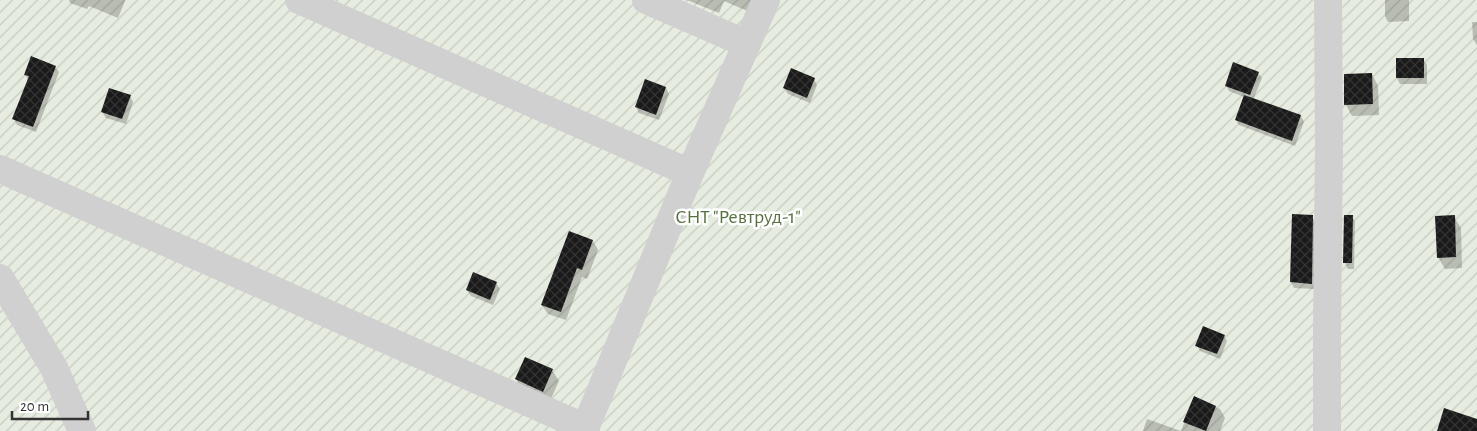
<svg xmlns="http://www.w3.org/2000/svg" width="1477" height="431" font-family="'Alegreya Sans',sans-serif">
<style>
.garden{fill:url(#garden-furrows)}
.shadow{fill:#0003}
.building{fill:url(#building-cross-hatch)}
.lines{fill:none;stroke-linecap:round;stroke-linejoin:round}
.minor{stroke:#d0d0d0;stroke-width:28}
.labels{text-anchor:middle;stroke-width:5;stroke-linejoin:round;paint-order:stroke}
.park-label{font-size:20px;fill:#56703f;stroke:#fff}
</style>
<defs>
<pattern id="garden-furrows" width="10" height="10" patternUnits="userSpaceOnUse" patternTransform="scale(1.25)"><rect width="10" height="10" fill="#e6ecdf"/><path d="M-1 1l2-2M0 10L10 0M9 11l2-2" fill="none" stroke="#c6cbc0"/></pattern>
<pattern id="building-cross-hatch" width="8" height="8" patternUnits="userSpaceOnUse" patternTransform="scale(1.25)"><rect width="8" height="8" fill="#1a1a1a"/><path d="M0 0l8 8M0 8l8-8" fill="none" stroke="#333"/></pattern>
</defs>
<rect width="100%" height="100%" fill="#fff"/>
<rect class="garden" x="0" y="0" width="1477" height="431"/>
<g class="shadow">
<polygon points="69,0 125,0 125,1 118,18 89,6 87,9 70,3"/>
<polygon points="687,0 758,0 752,13 724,1 719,13"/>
<polygon points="1385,0 1409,0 1409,21 1388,22 1385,16"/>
<polygon points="1472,22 1477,22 1477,45 1473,39"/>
<polygon points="1397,59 1423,59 1427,65 1427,84 1400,84 1397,78"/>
<polygon points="55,67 59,72 36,132 17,125 14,119 28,80 25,74"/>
<polygon points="1258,73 1262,78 1253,100 1301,116 1304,122 1295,146 1239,125 1236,120 1244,97 1229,91 1226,85"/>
<polygon points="1372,74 1378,86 1379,115 1352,116 1346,105"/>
<polygon points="814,79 817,85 810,103 788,94 784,88"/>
<polygon points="646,81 666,88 669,94 659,120 639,113 636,107"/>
<polygon points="130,96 133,102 126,124 106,118 102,112"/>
<polygon points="1312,216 1315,222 1314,289 1294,288 1291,282"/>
<polygon points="1345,216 1352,216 1355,222 1354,269 1348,269 1345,263"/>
<polygon points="1454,217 1461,228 1462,268 1445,269 1438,257"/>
<polygon points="593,241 598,250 587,279 582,277 566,320 548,314 542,305"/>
<polygon points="496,283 500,289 493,305 471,296 467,290"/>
<polygon points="1224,336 1227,341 1220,359 1200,351 1197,346"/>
<polygon points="552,370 559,381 549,403 523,391 516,379"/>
<polygon points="1194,398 1220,409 1225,418 1220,431 1181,431"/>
<polygon points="1147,419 1181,431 1143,431"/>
</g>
<g class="building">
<polygon points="31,56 56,66 33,127 12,119 29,76 24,75"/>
<rect x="1396" y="58" width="28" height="20"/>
<polygon points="1233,62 1259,72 1250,95 1225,86"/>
<polygon points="791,68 815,78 807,98 783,88"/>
<polygon points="1372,73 1373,104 1344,105 1344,74"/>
<polygon points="645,79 666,87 656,115 635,107"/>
<polygon points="109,88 131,95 122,119 101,112"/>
<polygon points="1244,95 1301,115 1292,141 1235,120"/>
<polygon points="1292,214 1313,215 1312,284 1290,282"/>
<polygon points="1344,215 1353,215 1352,263 1343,263"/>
<polygon points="1455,215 1456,257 1437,258 1435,216"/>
<polygon points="569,231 593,240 582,270 577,268 561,312 541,305"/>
<polygon points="473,272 497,282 490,300 466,290"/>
<polygon points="1203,326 1225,335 1217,354 1195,346"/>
<polygon points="525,357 553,369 543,392 515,379"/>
<polygon points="1194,396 1216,406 1206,431 1183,422"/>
<polygon points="1444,408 1477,419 1477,431 1437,431"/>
</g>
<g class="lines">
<g class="minor">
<polyline points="299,0 690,173"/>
<polyline points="646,0 747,44"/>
<polyline points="0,169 586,428"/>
<polyline points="0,278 54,368 82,431"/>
<polyline points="584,431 690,173 766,0"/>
<polyline points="1327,431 1327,331 1329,145 1328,0"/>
</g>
</g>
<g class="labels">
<g class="park-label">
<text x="738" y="223">СНТ "Ревтруд-1"</text>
</g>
</g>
<path d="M12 411v8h76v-8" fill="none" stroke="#333333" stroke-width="2.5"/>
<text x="20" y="411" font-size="15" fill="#333333" stroke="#ffffff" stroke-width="4" paint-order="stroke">20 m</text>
</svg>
